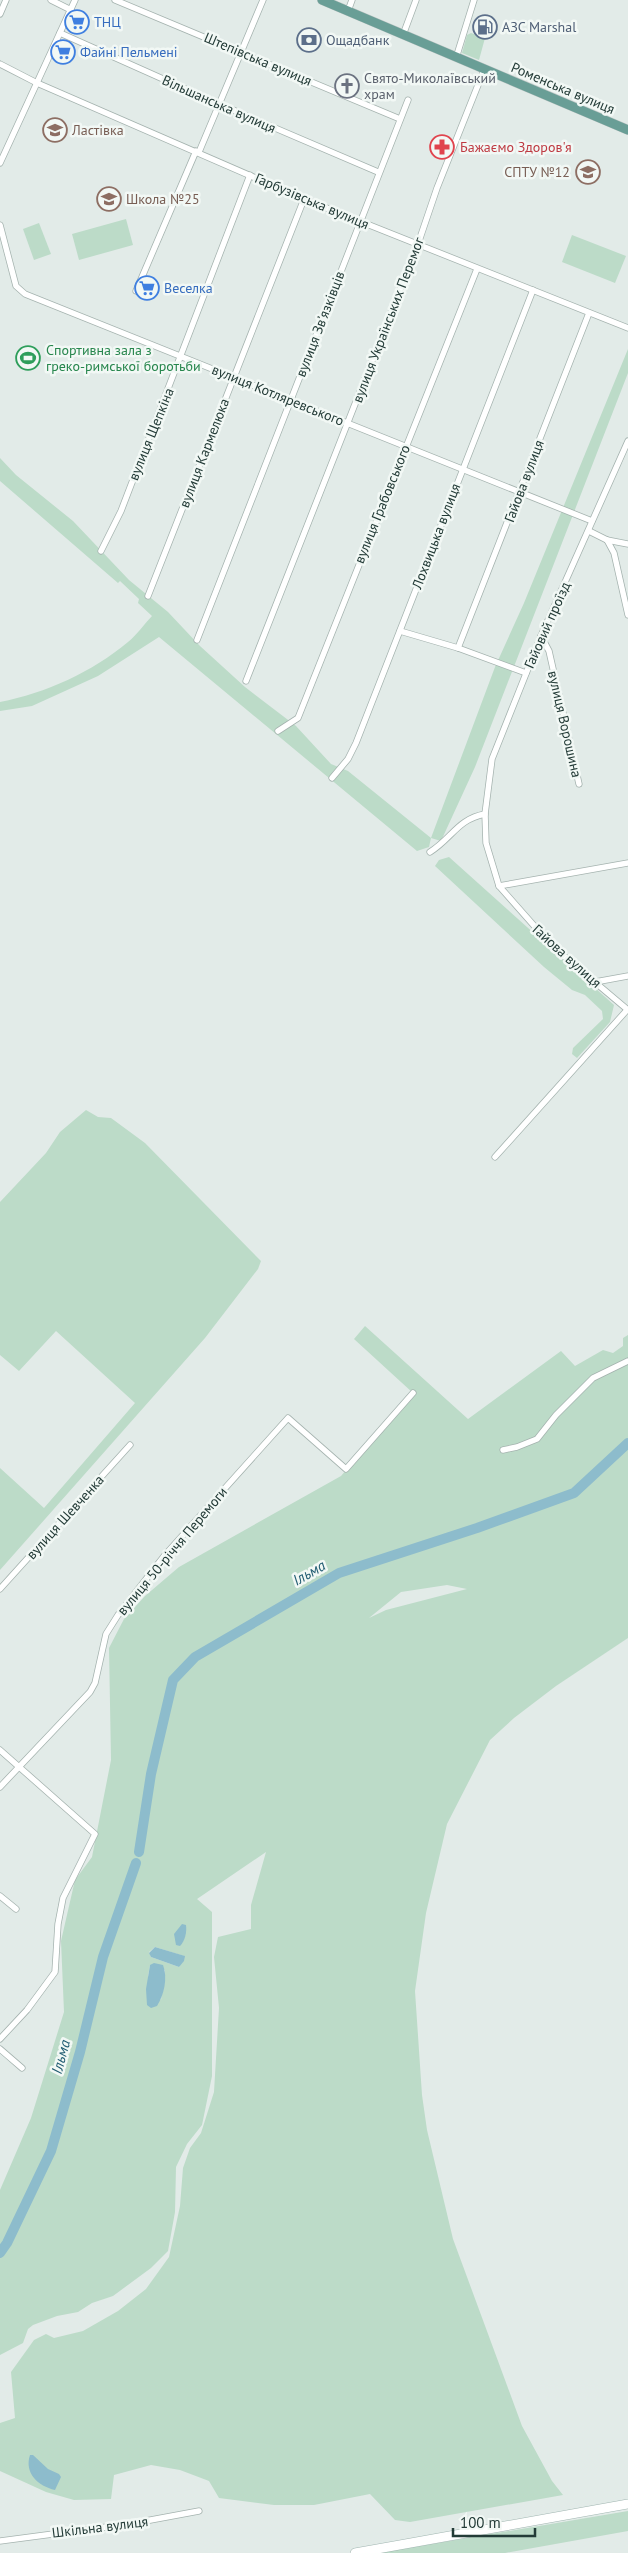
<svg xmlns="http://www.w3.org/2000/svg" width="628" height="2553" font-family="'PT Sans',sans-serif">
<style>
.green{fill:#bcdbc8;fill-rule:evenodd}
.water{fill:#8dbccc}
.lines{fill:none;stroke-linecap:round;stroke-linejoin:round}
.river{stroke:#8dbccc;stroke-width:10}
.street-casing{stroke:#a5b3af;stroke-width:7}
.secondary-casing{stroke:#a1b6b1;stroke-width:10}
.primary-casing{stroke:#c1c8c7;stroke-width:10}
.street{stroke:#fff;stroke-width:5.5}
.secondary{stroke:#fff;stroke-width:9}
.primary{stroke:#699e96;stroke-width:9}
.labels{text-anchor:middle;stroke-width:5;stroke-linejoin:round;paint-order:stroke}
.shop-label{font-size:14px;fill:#366cbe;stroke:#f2f8f5;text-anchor:start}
.service-label{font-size:14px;fill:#4e5e75;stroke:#f2f8f5;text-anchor:start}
.street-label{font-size:14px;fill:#233b37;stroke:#f2f8f5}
.worship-label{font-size:14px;fill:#5b616d;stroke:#f2f8f5;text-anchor:start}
.education-label{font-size:14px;fill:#785e54;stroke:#f2f8f5;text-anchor:start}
.health-label{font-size:14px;fill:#be3a42;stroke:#f2f8f5;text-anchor:start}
.leisure-label{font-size:14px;fill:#27864d;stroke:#f2f8f5;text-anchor:start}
.water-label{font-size:15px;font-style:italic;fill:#215c72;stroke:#f2f8f5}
</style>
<rect width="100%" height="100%" fill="#e2ebe8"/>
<g class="green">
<polygon points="471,33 485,38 479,60 462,53 467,35"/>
<polygon points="126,219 133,245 79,260 72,234"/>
<polygon points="39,223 51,254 34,260 23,229"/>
<polygon points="572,235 626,256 615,283 562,262"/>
<path d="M628,349V373L475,767L441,841L431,838L429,847L417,851L159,637L98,676L32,706L0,711V702C46,693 92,672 128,642C137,635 144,624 152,616L138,603L139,599L120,581L118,583L0,481V458L16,475L73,521L129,580L168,612L200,646L245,687L296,726L331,764L348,771L431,838L495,667L524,603Z"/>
<polygon points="449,857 614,1005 610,1022 577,1058 572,1054 573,1048 603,1019 602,1011 585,995 572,990 544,967 435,866 439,860"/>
<polygon points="86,1110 98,1117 111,1118 145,1143 261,1261 258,1269 205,1338 0,1570 0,1468 44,1508 135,1403 56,1331 19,1371 0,1355 0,1202 46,1153 60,1132"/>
<path d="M365,1326L468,1419L561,1351L575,1366L603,1350L613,1353L623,1346V1338L628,1335V1638L556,1686L514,1718L490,1740L447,1824L426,1913L415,1991L422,2095L427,2130L453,2239L522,2426L552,2481L563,2495L410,2522L395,2520L370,2494L314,2505H274L219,2498L209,2481L180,2470L151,2465L114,2475L111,2499L74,2500L46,2492L0,2471V2423L15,2418L11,2372L34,2340L46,2334L54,2338L83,2331L118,2311L146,2289L169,2257L180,2206L183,2168L190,2148L201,2133L214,2092L219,2008L214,1957L218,1937L251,1929V1905L266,1852L197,1899L212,1912V2076L202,2125L187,2144L176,2167L175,2212L168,2251L151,2268L113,2296L92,2303L78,2312L57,2316L33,2325L28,2329L23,2343L0,2355V2190L31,2118L64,2012L61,1941L75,1880L92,1857L111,1760L109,1648L124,1619L145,1596L179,1567L341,1476L413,1393L354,1339ZM447,1585L467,1589L386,1610L369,1618L401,1592ZM155,1947L184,1956L179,1967L151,1957L149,1952ZM150,1965L165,1970L161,2000L148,1976Z"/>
<polygon points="628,2511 628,2531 505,2553 378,2553"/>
</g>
<g class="water">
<path d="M182,1924L186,1925C187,1932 185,1941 180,1946L176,1945L174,1934Z"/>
<polygon points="155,1947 185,1956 184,1961 179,1967 151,1957 149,1953"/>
<path d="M154,1963L163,1965C168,1978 164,1995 157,2006L151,2008L147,2005L146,1989L150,1965Z"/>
<path d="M30,2455H33L48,2469L59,2474L61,2477L55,2490C38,2486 24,2473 30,2455Z"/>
</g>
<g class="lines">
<g class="river">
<polyline points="139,1852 151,1774 173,1680 195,1657 339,1573 477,1528 574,1493 628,1443"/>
<polyline points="0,2253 7,2243 51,2151 80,2052 103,1957 136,1863"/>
</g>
<g class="street-casing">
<g id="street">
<polyline points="51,0 71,10"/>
<polyline points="115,0 400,119"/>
<polyline points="348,11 352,0"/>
<polyline points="0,14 6,0"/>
<polyline points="60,33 219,104 378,172"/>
<polyline points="403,35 416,0"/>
<polyline points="456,58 474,0"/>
<polyline points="0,64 37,83 304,199 628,328"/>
<polyline points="199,152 263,0"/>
<polyline points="0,163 75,0"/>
<polyline points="0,225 16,286 25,294 592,521"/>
<polyline points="136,291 196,151"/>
<polyline points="628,441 541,636 492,759 485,814 486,843 499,886 552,946 628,1010"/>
<polyline points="589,531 607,540 628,544"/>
<polyline points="607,540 614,553 628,615"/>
<polyline points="101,551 121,511 250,175"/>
<polyline points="148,596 304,199"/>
<polyline points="400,631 458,648 526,673"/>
<polyline points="541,636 549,651 579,784"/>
<polyline points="197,640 408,100"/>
<polyline points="458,648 589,313"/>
<polyline points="246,681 418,244 437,188 484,70"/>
<polyline points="278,731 298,718 477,269"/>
<polyline points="332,778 348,759 356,743 533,290"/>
<path d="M430,852C452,838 458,819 485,814"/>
<polyline points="499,886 628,863"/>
<polyline points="595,982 628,976"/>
<polyline points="495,1157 627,1010"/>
<polyline points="503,1450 517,1447 537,1439 556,1415 593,1378 628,1361"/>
<polyline points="0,1589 130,1445"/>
<polyline points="0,1750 95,1834 63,1898 58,1924 55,1972 27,2010 0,2039"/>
<polyline points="0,1787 90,1692 95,1683 106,1634 118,1615 165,1555 288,1418 346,1469 413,1393"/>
<polyline points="0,1896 16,1909"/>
<polyline points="0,2049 22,2068"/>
<polyline points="0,2541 129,2524 199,2511"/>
</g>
</g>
<g class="secondary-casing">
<polyline id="secondary" points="355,2553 628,2504"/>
</g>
<g class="primary-casing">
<polyline id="primary" points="322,0 628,130"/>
</g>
<use href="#street" class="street"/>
<use href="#secondary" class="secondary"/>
<use href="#primary" class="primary"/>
</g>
<defs>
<g id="supermarket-ring" transform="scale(1.25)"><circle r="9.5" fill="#f2f8f5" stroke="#3f7fe0" stroke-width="1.5"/><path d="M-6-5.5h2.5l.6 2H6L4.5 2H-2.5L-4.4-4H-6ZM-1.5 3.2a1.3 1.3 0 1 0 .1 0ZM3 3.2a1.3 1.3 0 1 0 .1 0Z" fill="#3f7fe0"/></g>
<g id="fuel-ring" transform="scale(1.25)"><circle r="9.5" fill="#f2f8f5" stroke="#5c6f8a" stroke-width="1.5"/><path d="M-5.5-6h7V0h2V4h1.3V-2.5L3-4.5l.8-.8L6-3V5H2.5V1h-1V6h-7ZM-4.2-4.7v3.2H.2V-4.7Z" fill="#5c6f8a"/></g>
<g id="bank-ring" transform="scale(1.25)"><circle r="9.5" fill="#f2f8f5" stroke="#5c6f8a" stroke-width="1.5"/><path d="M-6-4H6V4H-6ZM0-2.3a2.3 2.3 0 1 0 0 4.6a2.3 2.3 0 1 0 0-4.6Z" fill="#5c6f8a"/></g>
<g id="church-ring" transform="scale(1.25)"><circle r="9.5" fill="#f2f8f5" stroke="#6b7280" stroke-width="1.5"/><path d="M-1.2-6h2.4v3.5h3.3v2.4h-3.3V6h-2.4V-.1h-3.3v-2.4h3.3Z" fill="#6b7280"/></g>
<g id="school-ring" transform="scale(1.25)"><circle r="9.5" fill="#f2f8f5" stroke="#8d6e63" stroke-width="1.5"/><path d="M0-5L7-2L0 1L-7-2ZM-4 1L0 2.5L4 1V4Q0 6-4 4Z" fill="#8d6e63"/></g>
<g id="pharmacy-ring" transform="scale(1.25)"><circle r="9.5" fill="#f2f8f5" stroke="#e0444e" stroke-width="1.5"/><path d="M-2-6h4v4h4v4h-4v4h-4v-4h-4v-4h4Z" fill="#e0444e"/></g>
<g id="university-ring" transform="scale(1.25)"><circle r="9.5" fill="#f2f8f5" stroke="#8d6e63" stroke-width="1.5"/><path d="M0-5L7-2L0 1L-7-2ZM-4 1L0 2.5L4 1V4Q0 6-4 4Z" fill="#8d6e63"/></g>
<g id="stadium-ring" transform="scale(1.25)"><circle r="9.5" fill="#f2f8f5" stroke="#2e9e5b" stroke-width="1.5"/><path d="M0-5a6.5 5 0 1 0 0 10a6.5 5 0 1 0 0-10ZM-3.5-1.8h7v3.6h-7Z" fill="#2e9e5b"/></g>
</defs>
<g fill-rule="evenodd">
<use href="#supermarket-ring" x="77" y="22"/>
<use href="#fuel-ring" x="485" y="27"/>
<use href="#bank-ring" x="309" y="40"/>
<use href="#supermarket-ring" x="63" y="52"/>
<use href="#church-ring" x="347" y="86"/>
<use href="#school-ring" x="55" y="130"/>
<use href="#pharmacy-ring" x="442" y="147"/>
<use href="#university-ring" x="588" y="172"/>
<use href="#school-ring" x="109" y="199"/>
<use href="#supermarket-ring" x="147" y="288"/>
<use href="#stadium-ring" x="28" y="358"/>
</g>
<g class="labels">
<g class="shop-label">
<text x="94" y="27">ТНЦ</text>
<text x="80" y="57">Файні Пельмені</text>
<text x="164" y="293">Веселка</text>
</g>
<g class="service-label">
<text x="502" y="32">АЗС Marshal</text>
<text x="326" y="45">Ощадбанк</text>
</g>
<g class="street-label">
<text transform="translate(258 59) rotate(23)" y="5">Штепівська вулиця</text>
<text transform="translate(563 88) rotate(23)" y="5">Роменська вулиця</text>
<text transform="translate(219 104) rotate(24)" y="5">Вільшанська вулиця</text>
<text transform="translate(312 201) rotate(23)" y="5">Гарбузівська вулиця</text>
<text transform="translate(388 320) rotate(-69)" y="5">вулиця Українських Перемог</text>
<text transform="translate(320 324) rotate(-69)" y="5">вулиця Звʼязківців</text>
<text transform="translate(278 395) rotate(22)" y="5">вулиця Котляревського</text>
<text transform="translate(151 434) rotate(-68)" y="5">вулиця Щепкіна</text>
<text transform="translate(204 453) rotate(-69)" y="5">вулиця Кармелюка</text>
<text transform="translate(524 481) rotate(-69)" y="5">Гайова вулиця</text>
<text transform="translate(382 504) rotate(-68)" y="5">вулиця Грабовського</text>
<text transform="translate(436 536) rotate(-69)" y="5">Лохвицька вулиця</text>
<text transform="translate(547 625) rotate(-66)" y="5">Гайовий проїзд</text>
<text transform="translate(565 724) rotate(77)" y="5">вулиця Ворошина</text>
<text transform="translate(567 956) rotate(42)" y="5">Гайова вулиця</text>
<text transform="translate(65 1517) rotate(-48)" y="5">вулиця Шевченка</text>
<text transform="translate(172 1551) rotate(-50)" y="5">вулиця 50-річчя Перемоги</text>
<text transform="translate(100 2527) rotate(-7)" y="5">Шкільна вулиця</text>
</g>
<g class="worship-label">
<text x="364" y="83">Свято-Миколаївський<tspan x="364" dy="16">храм</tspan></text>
</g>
<g class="education-label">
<text x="72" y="135">Ластівка</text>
<text x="570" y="177" text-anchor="end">СПТУ №12</text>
<text x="126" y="204">Школа №25</text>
</g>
<g class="health-label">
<text x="460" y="152">Бажаємо Здоров'я</text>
</g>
<g class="leisure-label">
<text x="46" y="355">Спортивна зала з<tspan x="46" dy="16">греко-римської боротьби</tspan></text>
</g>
<g class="water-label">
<text transform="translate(309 1573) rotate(-30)" y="5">Ільма</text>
<text transform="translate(61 2057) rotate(-75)" y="5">Ільма</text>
</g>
</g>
<path d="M453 2528v8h82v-8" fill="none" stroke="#233b37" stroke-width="2.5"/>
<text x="460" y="2528" font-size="15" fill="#233b37" stroke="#f2f8f5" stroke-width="4" paint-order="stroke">100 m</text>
</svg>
